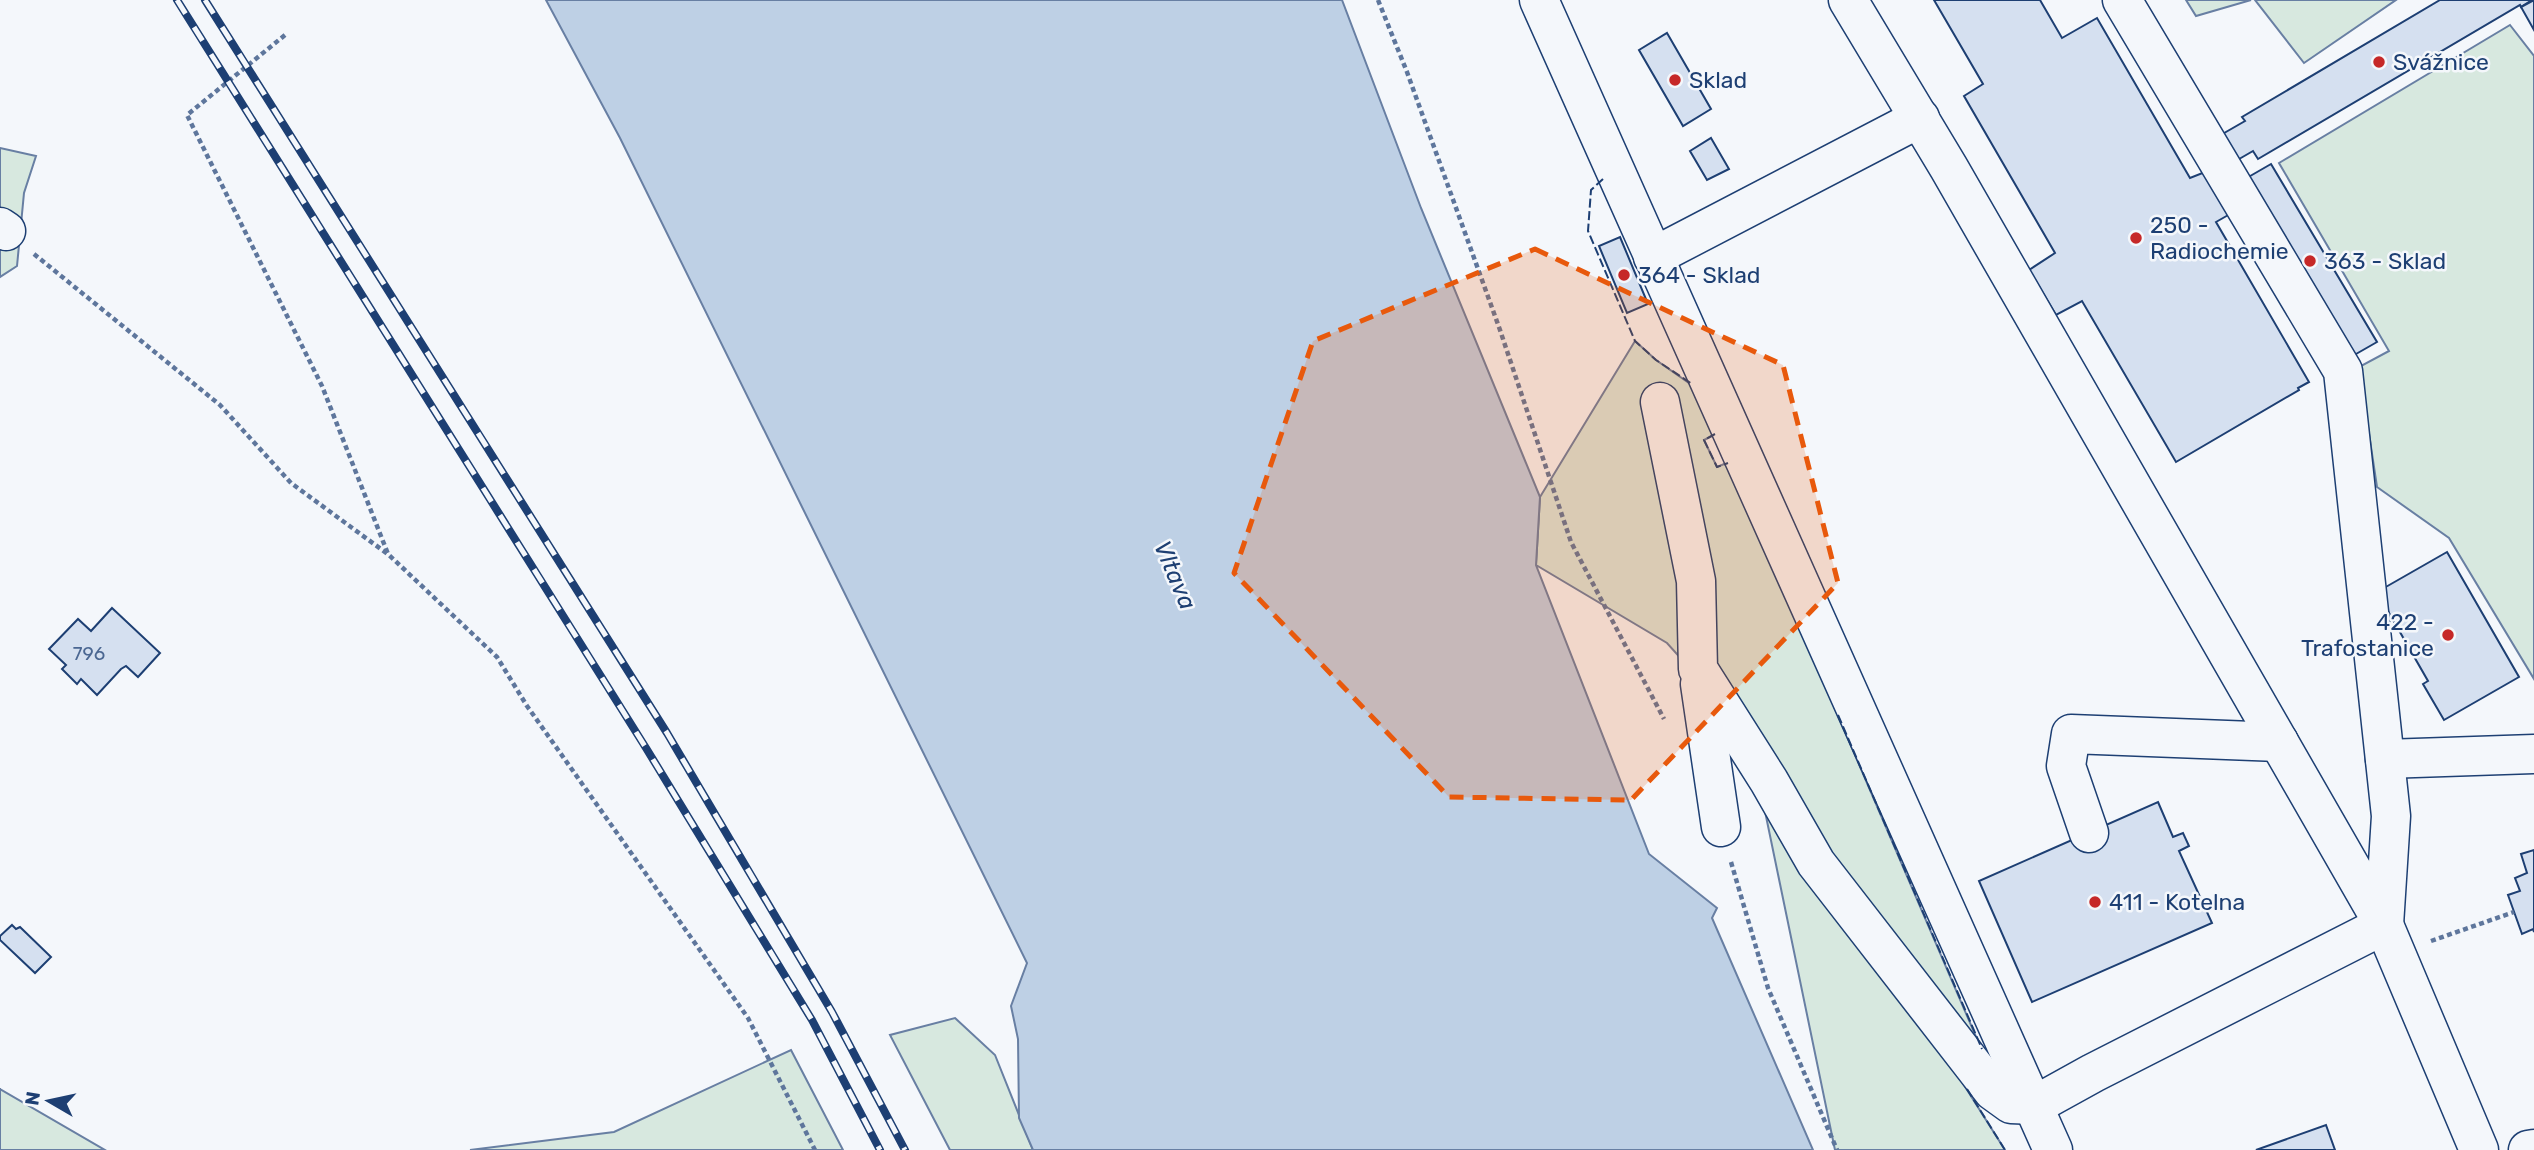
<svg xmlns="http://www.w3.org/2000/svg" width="2534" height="1150" font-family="Rubik,sans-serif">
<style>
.green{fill:#d7e8df;stroke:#687fa3;stroke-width:2}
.water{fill:#bed0e5;stroke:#687fa3;stroke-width:2}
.building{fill:#d5e0f0;stroke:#1d3f73;stroke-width:2}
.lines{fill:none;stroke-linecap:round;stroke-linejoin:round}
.minor-casing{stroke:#1d3f73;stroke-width:41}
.path{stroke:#5e769c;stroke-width:4.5;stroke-dasharray:5 3.5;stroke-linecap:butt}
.minor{stroke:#f4f7fb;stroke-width:38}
.rail-casing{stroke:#1d3f73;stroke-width:8}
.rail{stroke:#f4f7fb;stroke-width:5;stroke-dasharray:16;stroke-linecap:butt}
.fence{stroke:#1d3f73;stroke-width:2;stroke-dasharray:9 3.5;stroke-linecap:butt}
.marked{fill:#e8590c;fill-opacity:0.2;stroke:#e8590c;stroke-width:5;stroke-dasharray:14 9;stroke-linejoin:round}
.poi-dot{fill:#c62828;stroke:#f4f7fb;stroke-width:2.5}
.labels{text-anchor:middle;stroke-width:5;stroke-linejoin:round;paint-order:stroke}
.number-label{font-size:19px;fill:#4b6792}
.poi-label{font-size:23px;fill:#1d3f73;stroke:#f4f7fb;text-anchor:start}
.water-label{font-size:24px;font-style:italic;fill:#1d3f73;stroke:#f4f7fb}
</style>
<rect width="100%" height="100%" fill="#f4f7fb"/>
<g class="green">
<polygon points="2186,0 2251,0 2196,16"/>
<polygon points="2255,0 2396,0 2304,63"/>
<polygon points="2510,25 2534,56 2534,679 2449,538 2377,487 2359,367 2389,351 2279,163"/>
<polygon points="0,148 36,156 24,193 17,266 0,277"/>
<polygon points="1635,341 1656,360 1696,388 1716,434 1704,440 1717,467 1729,462 1983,1053 1957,1074 2005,1150 1835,1150 1749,734 1667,643 1536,565 1540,497"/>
<polygon points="955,1018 995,1055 1033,1150 950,1150 890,1035"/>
<polygon points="791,1050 843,1150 470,1150 614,1132"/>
<polygon points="0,1088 0,1089 105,1150 0,1150"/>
</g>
<polygon class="water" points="546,0 1342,0 1421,208 1540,497 1536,565 1649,854 1717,908 1712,918 1813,1150 1033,1150 1019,1118 1018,1039 1011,1006 1027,963 620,138"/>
<g class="building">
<polygon points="1934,0 2040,0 2062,38 2097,18 2190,178 2205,172 2230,214 2216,222 2309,382 2298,388 2299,390 2176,462 2082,301 2056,315 2029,270 2055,253 1964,96 1983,84"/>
<polygon points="2440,0 2532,0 2521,7 2520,5 2258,159 2253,151 2227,166 2212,140 2245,121 2242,117"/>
<polygon points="2534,0 2534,30 2521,7"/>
<polygon points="1667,33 1711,109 1683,126 1639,50"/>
<polygon points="1711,138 1729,169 1707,180 1690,151"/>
<polygon points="2271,164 2377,342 2349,358 2245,179"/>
<polygon points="1620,237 1648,304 1627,313 1599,246"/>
<polygon points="2447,552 2519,677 2444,720 2423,684 2428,681 2377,592"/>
<polygon points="112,608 160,653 138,677 126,666 121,669 97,695 81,679 77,684 62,669 66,665 49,649 78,619 91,631"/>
<polygon points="2158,802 2173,837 2183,833 2189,846 2179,851 2212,923 2032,1002 1979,881"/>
<polygon points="2534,850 2534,932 2533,929 2522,934 2508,895 2520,891 2515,878 2527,873 2521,854"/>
<polygon points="12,925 16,929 20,927 51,957 35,973 0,940 0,936"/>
<polygon points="2326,1125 2335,1150 2256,1150"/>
</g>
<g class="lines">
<g class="minor-casing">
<g id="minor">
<polyline points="1539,0 2053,1150"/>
<polyline points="1848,0 1949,168 2384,925 2479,1150"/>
<polyline points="0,227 6,231"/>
<polyline points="1653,257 1920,118"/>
<polyline points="1660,402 1696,581 1698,669 1769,781 1816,863 1993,1091 2011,1104 2035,1105 2093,1073 2384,925 2391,816 2343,371 2122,0"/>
<polyline points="1700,684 1721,827"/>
<polyline points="2385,759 2534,754"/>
<polyline points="2089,833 2066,766 2071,734 2279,742"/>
<polyline points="2528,1150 2534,1149"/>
</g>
</g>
<g class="path">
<polyline points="1378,0 1407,72 1500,330 1571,542 1664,719"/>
<polyline points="285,35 187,115 322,386 388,554"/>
<polyline points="34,254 220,405 291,483 389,555 497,657 527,706 748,1018 815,1150"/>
<polyline points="1731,862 1768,988 1837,1150"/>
<polyline points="2431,941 2514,912"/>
</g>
<use href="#minor" class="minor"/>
<g class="rail-casing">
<g id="rail">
<polyline points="177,0 646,748 812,1020 880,1150"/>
<polyline points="205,0 667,733 832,1012 905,1150"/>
</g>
</g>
<use href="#rail" class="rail"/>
<g class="fence">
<polyline points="1603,179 1591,190 1588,231 1635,341 1656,360 1692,384"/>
<polyline points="1715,434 1704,440 1717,467 1728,463"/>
<polyline points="1838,715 1982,1049"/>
<polyline points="1967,1089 2005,1150"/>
</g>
</g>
<path class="marked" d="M1535,249L1783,365L1838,583L1631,800L1449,797L1234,573L1313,341Z"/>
<g class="poi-dot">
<circle cx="2379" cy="62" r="7"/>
<circle cx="1675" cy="80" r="7"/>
<circle cx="2136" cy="238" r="7"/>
<circle cx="2310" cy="261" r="7"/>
<circle cx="1624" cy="275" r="7"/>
<circle cx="2448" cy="635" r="7"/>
<circle cx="2095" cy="902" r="7"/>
</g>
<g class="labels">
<g class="number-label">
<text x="89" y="660">796</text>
</g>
<g class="poi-label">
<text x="2393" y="70">Svážnice</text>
<text x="1689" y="88">Sklad</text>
<text x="2150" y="233">250 -<tspan x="2150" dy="26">Radiochemie</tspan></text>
<text x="2324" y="269">363 - Sklad</text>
<text x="1638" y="283">364 - Sklad</text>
<text x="2434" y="630" text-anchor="end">422 -<tspan x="2434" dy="26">Trafostanice</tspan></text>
<text x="2109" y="910">411 - Kotelna</text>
</g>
<g class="water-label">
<text transform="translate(1175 575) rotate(67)" y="8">Vltava</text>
</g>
</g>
<g transform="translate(49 1101) rotate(279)" stroke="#f4f7fb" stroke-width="5" paint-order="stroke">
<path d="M0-5L12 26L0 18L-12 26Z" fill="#1d3f73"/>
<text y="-10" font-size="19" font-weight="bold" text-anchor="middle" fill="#1d3f73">N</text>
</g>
</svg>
